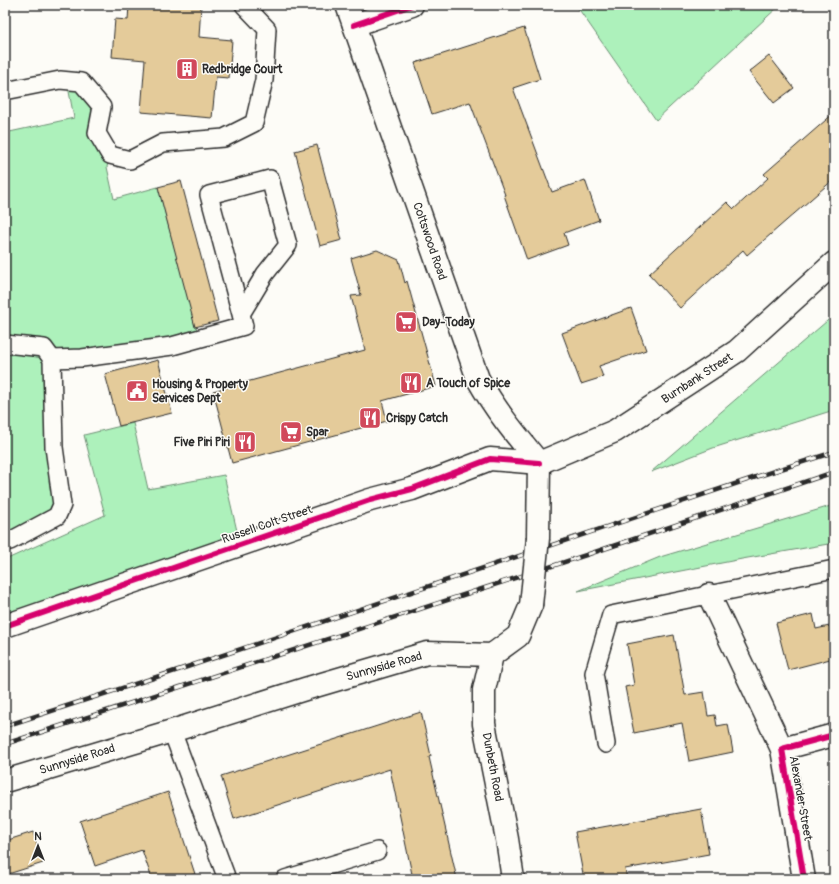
<svg xmlns="http://www.w3.org/2000/svg" width="839" height="884" font-family="Pangolin,sans-serif">
<style>
.green{fill:#adf1bb;stroke:#6c8e73}
.building{fill:#e4cb9a;stroke:#2b2b2b}
.lines{fill:none;stroke-linecap:round;stroke-linejoin:round}
.lane-casing{stroke:#2b2b2b;stroke-width:20}
.street-casing{stroke:#2b2b2b;stroke-width:25}
.secondary-casing{stroke:#2b2b2b;stroke-width:25}
.lane{stroke:#fdfcf7;stroke-width:17}
.street{stroke:#fdfcf7;stroke-width:22}
.secondary{stroke:#fdfcf7;stroke-width:22}
.rail-casing{stroke:#2b2b2b;stroke-width:4.5}
.rail{stroke:#fdfcf7;stroke-width:3;stroke-dasharray:9;stroke-linecap:butt}
.secondary-bridge-casing{stroke:#2b2b2b;stroke-width:25;stroke-linecap:butt}
.secondary-bridge{stroke:#fdfcf7;stroke-width:22}
.cycleway-casing{stroke:#fdfcf7;stroke-width:8}
.cycleway{stroke:#d6006c;stroke-width:6}
.labels{text-anchor:middle;stroke-width:3;stroke-linejoin:round;paint-order:stroke}
.poi-label{font-size:12px;font-weight:bold;fill:#2b2b2b;stroke:#fdfcf7;text-anchor:start}
.street-label{font-size:12px;fill:#2b2b2b;stroke:#fdfcf7}
</style>
<rect width="100%" height="100%" fill="#fdfcf7"/>
<filter id="ink" filterUnits="userSpaceOnUse"><feTurbulence type="fractalNoise" baseFrequency=".025" numOctaves="2"/><feDisplacementMap in="SourceGraphic" scale="8" xChannelSelector="R" yChannelSelector="G"/><feConvolveMatrix kernelMatrix="1 2 1 2 8 2 1 2 1" color-interpolation-filters="sRGB"/></filter>
<g filter="url(#ink)">
<g class="green">
<polygon points="574,5 780,5 656,120 578,8"/>
<polygon points="67,81 95,99 110,155 107,167 114,199 158,187 199,338 52,359 62,505 5,542 5,133 74,118"/>
<polygon points="834,315 834,410 713,448 651,472"/>
<polygon points="133,423 148,489 224,475 240,544 5,626 5,560 105,515 84,435"/>
<polygon points="834,505 834,543 742,559 578,591 660,557"/>
</g>
<g class="building">
<polygon points="129,5 201,5 199,37 232,40 229,78 216,77 212,118 141,112 145,60 112,57 115,19 128,20"/>
<polygon points="524,28 540,79 513,88 552,192 585,180 599,220 564,233 568,245 527,260 504,195 505,195 470,102 432,114 415,63"/>
<polygon points="769,56 794,88 774,103 749,72"/>
<polygon points="834,113 834,179 747,255 743,250 680,308 649,274 727,202 734,209 768,178 764,174"/>
<polygon points="317,145 342,240 320,246 295,151"/>
<polygon points="181,181 218,321 195,327 158,187"/>
<polygon points="377,250 399,260 405,283 407,281 436,386 382,401 387,421 232,463 213,391 365,350 351,296 361,295 351,258"/>
<polygon points="631,308 646,350 599,366 603,377 581,384 562,333"/>
<polygon points="158,360 172,413 119,426 105,374"/>
<polygon points="813,614 816,629 834,625 834,658 788,670 776,623"/>
<polygon points="674,635 685,695 704,692 708,716 715,715 717,726 728,724 733,752 689,761 682,723 634,733 625,687 634,685 627,644"/>
<polygon points="421,712 431,756 429,757 457,879 413,879 390,769 234,819 221,776"/>
<polygon points="168,792 195,874 180,879 152,879 142,850 95,866 80,821"/>
<polygon points="701,809 709,854 625,869 627,879 584,879 575,832"/>
<polygon points="33,832 43,863 5,875 5,841"/>
</g>
<g class="lines">
<g class="lane-casing">
<g id="lane">
<polyline points="5,91 60,80 81,82 102,107 97,133 110,155 130,160 163,143 224,138 254,123 264,80 267,29 244,5"/>
<polyline points="5,344 44,348 52,359 54,447 62,505 57,516 10,541 5,542"/>
<polyline points="52,359 82,358 172,346 244,326 241,314 209,195 270,179 288,245 265,274 241,314"/>
<polyline points="172,731 227,879"/>
<polyline points="606,744 594,673 611,615 834,569"/>
<polyline points="285,879 377,851"/>
</g>
</g>
<g class="street-casing">
<g id="street">
<polyline points="354,25 412,5"/>
<polyline points="709,595 782,749"/>
<polyline points="5,626 370,500 412,489 490,459 539,463"/>
<polyline points="804,879 782,749 834,735"/>
</g>
</g>
<g class="secondary-casing">
<g id="secondary">
<path d="M347,5L478,379C496,411 516,435 539,463"/>
<polyline points="539,463 615,431 737,351 834,263"/>
<polyline points="538,538 539,463"/>
<polyline points="492,655 484,690 484,724 507,839 513,879"/>
<polyline points="5,781 172,731 305,689 427,653 492,655 518,636 531,605"/>
</g>
</g>
<use href="#lane" class="lane"/>
<use href="#street" class="street"/>
<use href="#secondary" class="secondary"/>
<g class="rail-casing">
<g id="rail">
<polyline points="5,726 175,671 762,475 834,452"/>
<polyline points="5,744 586,555 834,472"/>
</g>
</g>
<use href="#rail" class="rail"/>
<g class="secondary-bridge-casing">
<polyline id="secondary-bridge" points="531,605 538,538"/>
</g>
<use href="#secondary-bridge" class="secondary-bridge"/>
<g class="cycleway-casing">
<g id="cycleway">
<polyline points="354,25 412,5"/>
<polyline points="5,626 370,500 412,489 490,459 539,463"/>
<polyline points="804,879 782,749 834,735"/>
</g>
</g>
<use href="#cycleway" class="cycleway"/>
</g>
</g>
<defs>
<g id="building-square" transform="scale(1.15)"><rect x="-9" y="-9" width="18" height="18" rx="4" fill="#d1495b" stroke="#fdfcf7"/><path d="M-4-6H4V6H1V3H-1V6H-4ZM-2.5-4.3h1.7v1.8h-1.7ZM.8-4.3h1.7v1.8H.8ZM-2.5-1h1.7V.8h-1.7ZM.8-1h1.7V.8H.8Z" fill="#fff"/></g>
<g id="supermarket-square" transform="scale(1.15)"><rect x="-9" y="-9" width="18" height="18" rx="4" fill="#d1495b" stroke="#fdfcf7"/><path d="M-6-5.5h2.5l.6 2H6L4.5 2H-2.5L-4.4-4H-6ZM-1.5 3.2a1.3 1.3 0 1 0 .1 0ZM3 3.2a1.3 1.3 0 1 0 .1 0Z" fill="#fff"/></g>
<g id="restaurant-square" transform="scale(1.15)"><rect x="-9" y="-9" width="18" height="18" rx="4" fill="#d1495b" stroke="#fdfcf7"/><path d="M-5-6h1v4h1v-4h1v4h1v-4h1v5L-1.5 .5V6h-2V.5L-5-1ZM5-6V6H3V1.5H1.5Q1.5-4 5-6Z" fill="#fff"/></g>
<g id="civic-square" transform="scale(1.15)"><rect x="-9" y="-9" width="18" height="18" rx="4" fill="#d1495b" stroke="#fdfcf7"/><path d="M-.6-6.5H3V-4.5H.6V-3L4-1V1h2V6H-6V1h2V-1L-.6-3ZM-1.2 2.5V6h2.4V2.5Z" fill="#fff"/></g>
</defs>
<g fill-rule="evenodd">
<use href="#building-square" x="187" y="69"/>
<use href="#supermarket-square" x="406" y="322"/>
<use href="#restaurant-square" x="411" y="383"/>
<use href="#civic-square" x="137" y="391"/>
<use href="#restaurant-square" x="370" y="418"/>
<use href="#supermarket-square" x="291" y="432"/>
<use href="#restaurant-square" x="245" y="442"/>
</g>
<g class="labels">
<g class="poi-label">
<text x="202" y="73">Redbridge Court</text>
<text x="422" y="326">Day-Today</text>
<text x="426" y="387">A Touch of Spice</text>
<text x="152" y="388">Housing &amp; Property<tspan x="152" dy="14">Services Dept</tspan></text>
<text x="386" y="422">Crispy Catch</text>
<text x="306" y="436">Spar</text>
<text x="230" y="446" text-anchor="end">Five Piri Piri</text>
</g>
<g class="street-label">
<text transform="translate(430 241) rotate(71)" y="4">Coltswood Road</text>
<text transform="translate(697 378) rotate(-33)" y="4">Burnbank Street</text>
<text transform="translate(267 524) rotate(-19)" y="4">Russell Colt Street</text>
<text transform="translate(384 666) rotate(-16)" y="4">Sunnyside Road</text>
<text transform="translate(77 759) rotate(-17)" y="4">Sunnyside Road</text>
<text transform="translate(493 767) rotate(79)" y="4">Dunbeth Road</text>
<text transform="translate(801 798) rotate(80)" y="4">Alexander Street</text>
</g>
</g>
<rect width="839" height="884" fill="none" stroke="#fdfcf7" stroke-width="20"/>
<rect x="10" y="10" width="819" height="864" fill="none" stroke="#2b2b2b" stroke-width="1.5" filter="url(#ink)"/>
<g transform="translate(38 846)" stroke="#fdfcf7" stroke-width="3" paint-order="stroke">
<path d="M0-3L7 15L0 10L-7 15Z" fill="#2b2b2b"/>
<text y="-6" font-size="11" font-weight="bold" text-anchor="middle" fill="#2b2b2b">N</text>
</g>
</svg>
